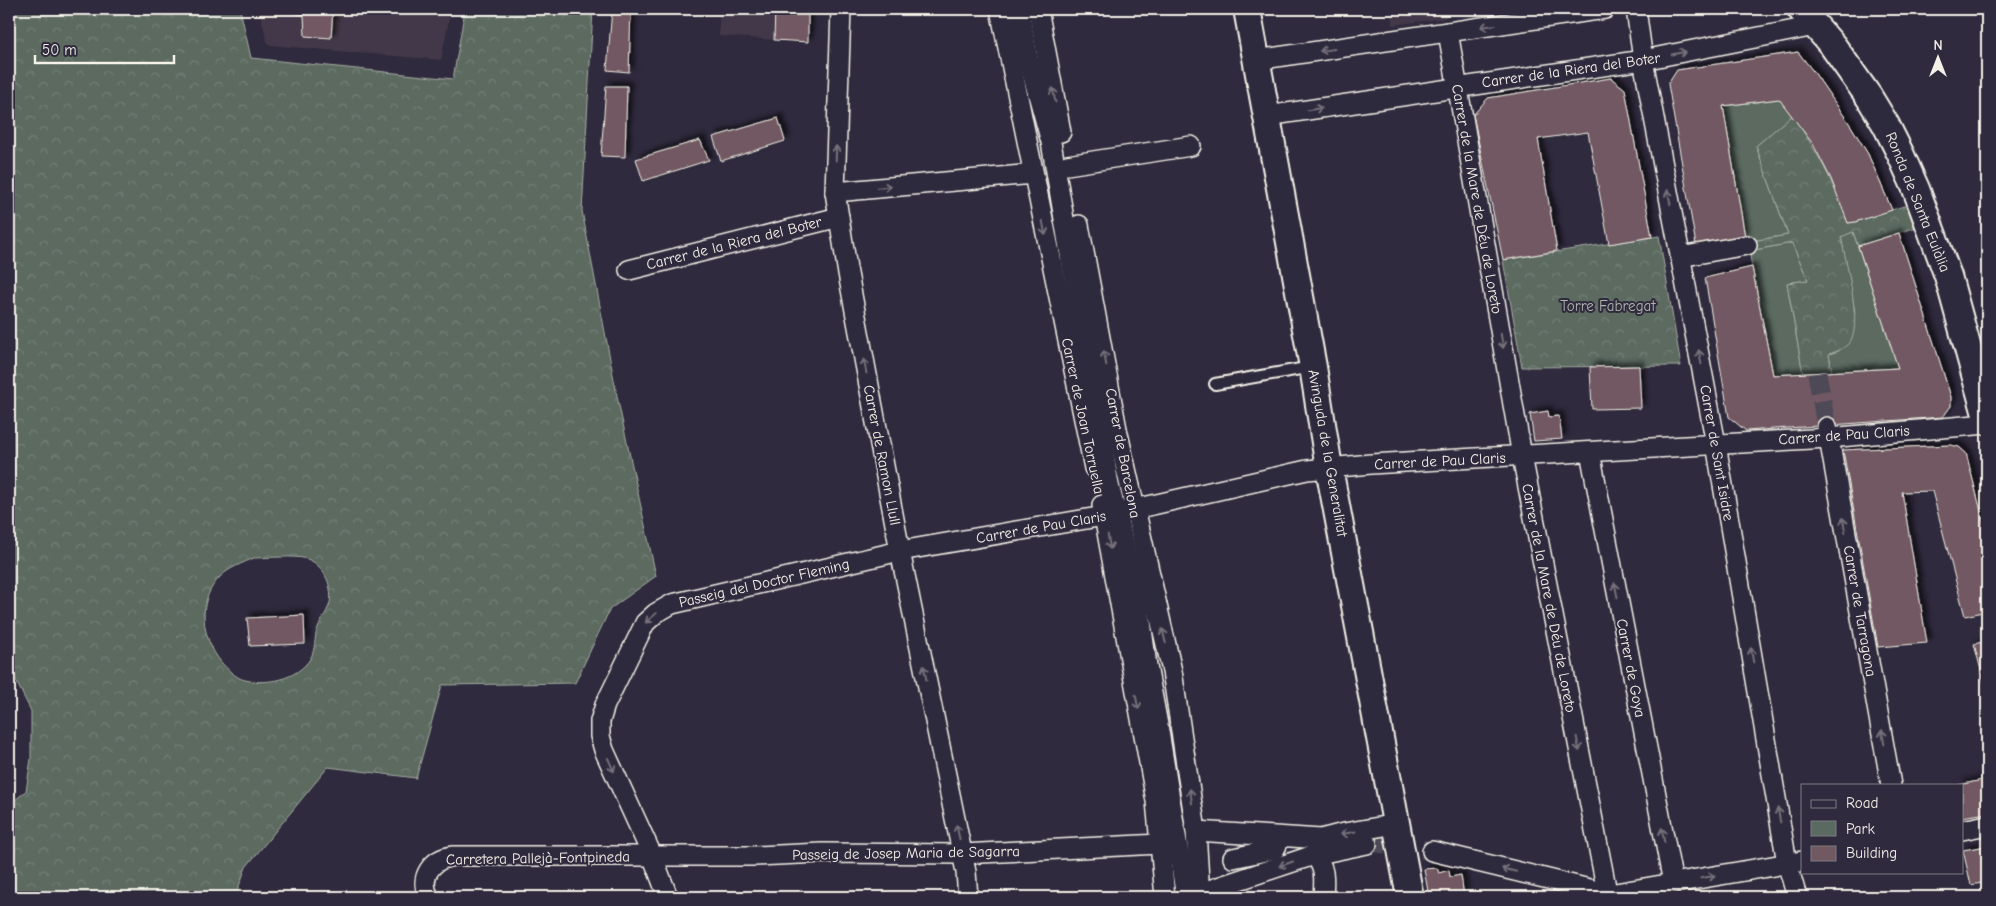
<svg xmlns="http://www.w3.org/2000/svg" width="1996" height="906" font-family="'Comic Neue',sans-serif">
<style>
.built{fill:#433848}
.green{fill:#5b6a61;stroke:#a8aea4}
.forest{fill:url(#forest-crowns);stroke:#a8aea4;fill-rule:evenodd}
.building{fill:#715962;stroke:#f4f1e8;filter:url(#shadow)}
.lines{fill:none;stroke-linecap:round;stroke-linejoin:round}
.street-tunnel{stroke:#4d4857;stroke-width:19;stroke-dasharray:19 9;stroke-linecap:butt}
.lane-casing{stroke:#f4f1e8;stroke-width:14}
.street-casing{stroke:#f4f1e8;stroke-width:22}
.secondary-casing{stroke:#f4f1e8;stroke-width:30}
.lane{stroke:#2f2a3d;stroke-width:10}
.street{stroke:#2f2a3d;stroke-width:19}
.secondary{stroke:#2f2a3d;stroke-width:26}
.oneway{stroke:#747079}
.labels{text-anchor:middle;stroke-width:4;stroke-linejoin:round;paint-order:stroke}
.street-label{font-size:15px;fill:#f4f1e8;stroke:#2f2a3d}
.park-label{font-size:15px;fill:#afb4ab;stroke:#2f2a3d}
</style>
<defs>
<pattern id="forest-crowns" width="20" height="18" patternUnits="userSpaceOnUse" patternTransform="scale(1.25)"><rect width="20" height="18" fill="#5b6a61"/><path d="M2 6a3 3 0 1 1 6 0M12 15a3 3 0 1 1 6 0" fill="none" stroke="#738078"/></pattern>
<filter id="shadow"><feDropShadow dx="4.5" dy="-4.5" stdDeviation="2.5" flood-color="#0009"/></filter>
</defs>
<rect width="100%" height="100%" fill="#2f2a3d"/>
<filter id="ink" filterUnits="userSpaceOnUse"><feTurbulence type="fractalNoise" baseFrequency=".02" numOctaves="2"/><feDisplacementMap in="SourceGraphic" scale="10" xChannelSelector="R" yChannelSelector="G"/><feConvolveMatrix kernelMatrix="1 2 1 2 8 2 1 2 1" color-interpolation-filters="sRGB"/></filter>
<g filter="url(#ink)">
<g class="built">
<polygon points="259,9 451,9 441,60 268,45"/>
<polygon points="719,9 808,9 808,42 719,36"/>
<polygon points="1390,9 1447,9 1446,18 1393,25"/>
</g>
<g class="green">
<polygon points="1779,99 1792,115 1756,146 1788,235 1746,242 1723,106"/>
<polygon points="1853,232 1898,368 1832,373 1829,354 1839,351 1855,312 1841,236"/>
<polygon points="1792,243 1808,280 1787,283 1803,374 1773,375 1749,251"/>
</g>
<g class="forest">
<path d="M9,9H240L251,58L453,79L465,9H593L582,211L618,401L656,576L610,609L575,683L442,685L416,778L328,767L246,867L235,897H9V802L14,801L26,791L31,759V711L9,667ZM254,558C267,558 296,555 307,559C324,564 335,590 329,606C326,614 320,621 317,630C314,639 316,649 310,659C297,679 268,685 245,680C236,678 227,669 221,662C201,637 196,600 221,576C229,568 243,563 254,558Z"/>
<path d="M1792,115C1816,149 1834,182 1848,223L1855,222L1916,202L1926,224L1858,246L1853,232L1841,237C1845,258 1862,322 1851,340C1846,348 1838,351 1829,354L1832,373L1803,374L1787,283L1808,280L1792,243L1749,251L1746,242L1788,235L1756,146Z"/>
<polygon points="1659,236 1681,366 1522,367 1503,260"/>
</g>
<g class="building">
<polygon points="279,9 333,9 331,38 305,36 304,15 279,10"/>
<polygon points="612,9 631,9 629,72 607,70"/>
<polygon points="775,9 808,9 808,42 774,40"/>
<polygon points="1798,52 1816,75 1851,126 1868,154 1892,210 1855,222 1848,223 1831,179 1813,144 1779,99 1723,106 1745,237 1696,245 1668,84 1677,70"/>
<polygon points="1611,78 1625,89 1652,237 1609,244 1588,132 1538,139 1557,251 1503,260 1473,115 1488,98"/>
<polygon points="606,86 627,86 625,157 601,156"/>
<polygon points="778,118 785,141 721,161 713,137"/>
<polygon points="700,140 709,160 643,181 636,159"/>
<polygon points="1899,233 1951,397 1951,406 1943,417 1746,431 1729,417 1705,278 1752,267 1773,375 1898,368 1858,246"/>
<polygon points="1639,366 1641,408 1592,409 1590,367"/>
<polygon points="1548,411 1549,417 1559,416 1562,439 1534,441 1530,414"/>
<polygon points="1951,445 1959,447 1966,453 1987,535 1987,611 1965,616 1932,491 1902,492 1927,643 1878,647 1843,450"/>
<polygon points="304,615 305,644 250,646 247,618"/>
<polygon points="1987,641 1987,693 1974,644"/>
<polygon points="1987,779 1987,813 1962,817 1962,785 1959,785"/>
<polygon points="1987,846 1987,882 1971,885 1963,850"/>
<polygon points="1437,868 1439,873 1449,870 1450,877 1461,875 1464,897 1429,897 1424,869"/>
</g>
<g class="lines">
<g class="street-tunnel">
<polyline points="1817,373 1826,425"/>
<polyline points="1367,844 1378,843 1432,851"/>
</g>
<g class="lane-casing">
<polyline id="lane" points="1215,384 1312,367"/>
</g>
<g class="street-casing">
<g id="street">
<polyline points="841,9 835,192 847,268 900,551 966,872 968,897"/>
<polyline points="1000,9 1094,468"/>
<polyline points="1019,9 1028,58 1051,142 1109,485 1138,599 1147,666 1158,725 1186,897"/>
<polyline points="1038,9 1061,132"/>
<polyline points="1636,9 1643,60 1716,444 1787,863 1797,897"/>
<polyline points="1448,32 1522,456 1608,897"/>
<polyline points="1256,60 1605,9"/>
<polyline points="1267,116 1643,60 1815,26"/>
<polyline points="1067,165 1191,146"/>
<polyline points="835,192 1033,174"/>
<polyline points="1079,225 1117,429 1172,671 1196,831 1200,897"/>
<polyline points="1680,257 1747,245"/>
<polyline points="629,270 839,217"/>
<polyline points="1827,427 1891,785"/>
<polyline points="1590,452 1673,883"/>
<polyline points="1102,505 1156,801 1165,897"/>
<polyline points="1962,830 1987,825"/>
<polyline points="1196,831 1321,839 1344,833 1396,824"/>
<polyline points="1432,851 1606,893"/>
<path d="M1314,855C1326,867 1324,881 1323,897"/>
<polyline points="1233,858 1275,849 1281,837"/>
<polyline points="1200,893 1314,855 1367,844"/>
<path d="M429,897C418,877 432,859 453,856H755L822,853L962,854L1160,844"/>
<polyline points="668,897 652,855 604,750 600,736 600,721 605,705 645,623 656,613 672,604 900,551 1104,516 1307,470 1371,464 1828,438 1987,424"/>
<polyline points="1592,897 1802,861"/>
</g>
</g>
<g class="secondary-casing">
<g id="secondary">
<polyline points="1247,9 1313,367 1329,468 1410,897"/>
<polyline points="1801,9 1833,46 1869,97 1886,125 1900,153 1916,189 1948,276 1987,418"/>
</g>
</g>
<use href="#lane" class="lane"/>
<use href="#street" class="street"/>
<use href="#secondary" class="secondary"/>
</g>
<defs><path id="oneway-shaft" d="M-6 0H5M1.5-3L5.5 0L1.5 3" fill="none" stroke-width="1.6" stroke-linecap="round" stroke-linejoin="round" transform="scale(1.25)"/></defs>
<g class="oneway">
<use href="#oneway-shaft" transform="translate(1488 26) rotate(172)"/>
<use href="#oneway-shaft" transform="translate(1327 50) rotate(172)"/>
<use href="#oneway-shaft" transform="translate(1679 53) rotate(-11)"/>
<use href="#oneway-shaft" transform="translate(1054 95) rotate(-101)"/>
<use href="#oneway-shaft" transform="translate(1315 109) rotate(-9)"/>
<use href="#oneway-shaft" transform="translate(836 153) rotate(-88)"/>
<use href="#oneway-shaft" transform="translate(884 187) rotate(-5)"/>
<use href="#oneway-shaft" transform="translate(1669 197) rotate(-101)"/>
<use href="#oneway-shaft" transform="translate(1044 228) rotate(79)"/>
<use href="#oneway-shaft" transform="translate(1502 341) rotate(80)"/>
<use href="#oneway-shaft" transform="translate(1700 357) rotate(-101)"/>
<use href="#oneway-shaft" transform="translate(1105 358) rotate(-100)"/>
<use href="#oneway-shaft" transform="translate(865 366) rotate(-101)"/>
<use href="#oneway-shaft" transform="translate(1844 525) rotate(-100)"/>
<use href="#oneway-shaft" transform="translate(1109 542) rotate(80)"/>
<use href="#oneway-shaft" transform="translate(1616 590) rotate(-101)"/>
<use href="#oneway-shaft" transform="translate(651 618) rotate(139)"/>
<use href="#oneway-shaft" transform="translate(1164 636) rotate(-103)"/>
<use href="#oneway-shaft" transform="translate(1752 655) rotate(-100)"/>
<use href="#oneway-shaft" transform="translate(925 673) rotate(-102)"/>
<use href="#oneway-shaft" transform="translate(1137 702) rotate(79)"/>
<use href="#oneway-shaft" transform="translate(1883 737) rotate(-100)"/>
<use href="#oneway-shaft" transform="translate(1578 744) rotate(79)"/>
<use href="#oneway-shaft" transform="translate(611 765) rotate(66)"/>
<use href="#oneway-shaft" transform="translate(1191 796) rotate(-98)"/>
<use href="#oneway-shaft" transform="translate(1779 815) rotate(-100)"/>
<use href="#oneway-shaft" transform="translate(958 832) rotate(-102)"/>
<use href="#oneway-shaft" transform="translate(1348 833) rotate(169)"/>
<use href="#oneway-shaft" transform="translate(1663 835) rotate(-101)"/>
<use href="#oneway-shaft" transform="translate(1286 864) rotate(161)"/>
<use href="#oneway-shaft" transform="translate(1509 870) rotate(-166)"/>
<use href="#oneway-shaft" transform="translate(1708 877) rotate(-10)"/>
</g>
</g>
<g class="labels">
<g class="street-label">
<text transform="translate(1571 70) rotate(-8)" y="5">Carrer de la Riera del Boter</text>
<text transform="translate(1477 199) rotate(80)" y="5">Carrer de la Mare de Déu de Loreto</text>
<text transform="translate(1918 202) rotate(68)" y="5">Ronda de Santa Eulàlia</text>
<text transform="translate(734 243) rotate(-14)" y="5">Carrer de la Riera del Boter</text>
<text transform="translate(1083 416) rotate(78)" y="5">Carrer de Joan Torruella</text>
<text transform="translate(1844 435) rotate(-4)" y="5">Carrer de Pau Claris</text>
<text transform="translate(1123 453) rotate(79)" y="5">Carrer de Barcelona</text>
<text transform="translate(1328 453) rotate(80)" y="5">Avinguda de la Generalitat</text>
<text transform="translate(1717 453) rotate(80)" y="5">Carrer de Sant Isidre</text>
<text transform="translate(882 455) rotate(79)" y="5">Carrer de Ramon Llull</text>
<text transform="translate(1440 461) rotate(-3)" y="5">Carrer de Pau Claris</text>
<text transform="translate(1041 527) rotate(-10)" y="5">Carrer de Pau Claris</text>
<text transform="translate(764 583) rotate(-13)" y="5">Passeig del Doctor Fleming</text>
<text transform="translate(1549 598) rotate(79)" y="5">Carrer de la Mare de Déu de Loreto</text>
<text transform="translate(1860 611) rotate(80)" y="5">Carrer de Tarragona</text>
<text transform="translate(1631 668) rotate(79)" y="5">Carrer de Goya</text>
<text transform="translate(906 853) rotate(-1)" y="5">Passeig de Josep Maria de Sagarra</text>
<text transform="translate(538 858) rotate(-1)" y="5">Carretera Pallejà-Fontpineda</text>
</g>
<g class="park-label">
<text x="1608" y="311">Torre Fabregat</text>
</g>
</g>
<rect width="1996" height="906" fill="none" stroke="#2f2a3d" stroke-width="30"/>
<rect x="15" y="15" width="1966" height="876" fill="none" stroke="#f4f1e8" stroke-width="2" filter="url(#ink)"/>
<rect x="1801" y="784" width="162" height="90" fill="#2f2a3d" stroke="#7e7a81"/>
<rect x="1811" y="800" width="25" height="8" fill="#2f2a3d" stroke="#7e7a81"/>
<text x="1846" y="808" font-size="15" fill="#f4f1e8">Road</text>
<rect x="1811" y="821" width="25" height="15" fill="#5b6a61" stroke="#7e7a81"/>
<text x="1846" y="834" font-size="15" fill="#f4f1e8">Park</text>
<rect x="1811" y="846" width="25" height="15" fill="#715962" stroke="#7e7a81"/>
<text x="1846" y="858" font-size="15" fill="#f4f1e8">Building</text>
<g transform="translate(1938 58)" stroke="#2f2a3d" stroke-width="4" paint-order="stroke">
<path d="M0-4L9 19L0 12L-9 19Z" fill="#f4f1e8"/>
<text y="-8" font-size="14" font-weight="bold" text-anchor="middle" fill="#f4f1e8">N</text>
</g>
<path d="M35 55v8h139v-8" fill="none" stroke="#f4f1e8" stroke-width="2.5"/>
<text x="42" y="55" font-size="15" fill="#f4f1e8" stroke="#2f2a3d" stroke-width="4" paint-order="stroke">50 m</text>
</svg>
